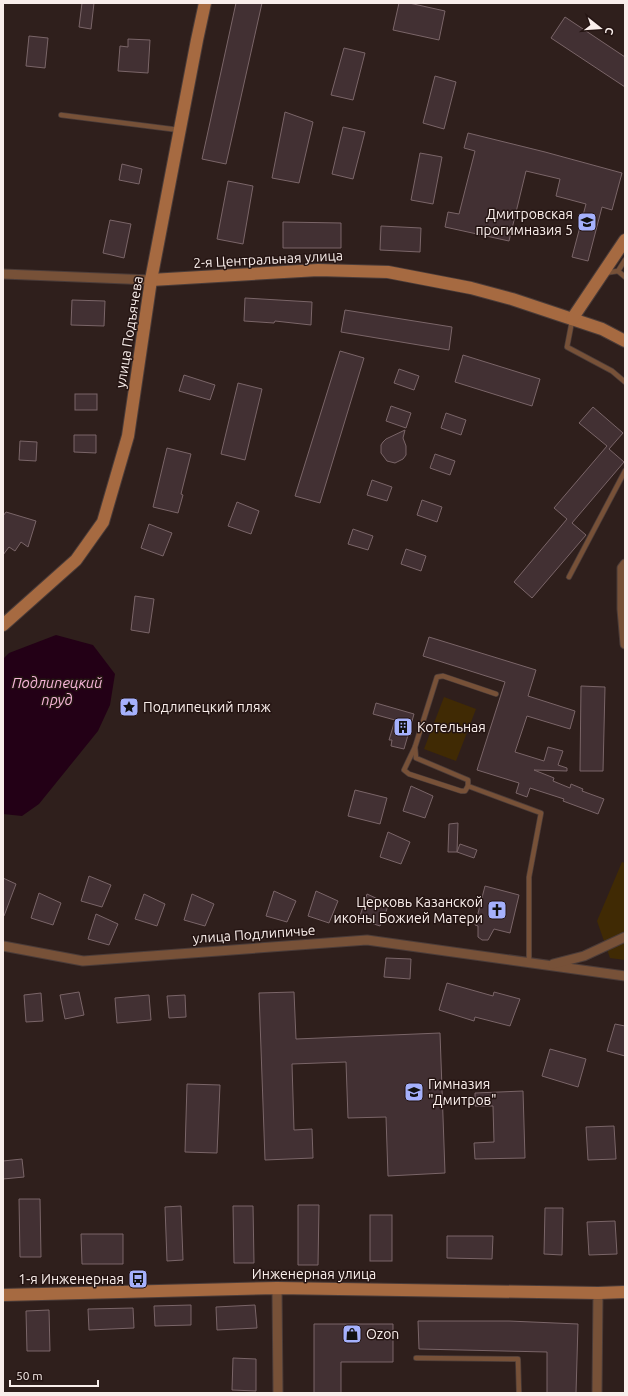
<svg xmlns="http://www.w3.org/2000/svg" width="628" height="1396" font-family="Ubuntu,sans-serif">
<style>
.green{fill:#402a04}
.water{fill:#230016}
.building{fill:#423033;stroke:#7a6568}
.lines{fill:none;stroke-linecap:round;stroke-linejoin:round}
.lane-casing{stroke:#4b3c39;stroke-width:6}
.street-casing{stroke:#4b3c39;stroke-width:11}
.secondary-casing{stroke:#4b3c39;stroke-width:14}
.lane{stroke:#775138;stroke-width:4.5}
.street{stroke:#775138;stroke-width:9}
.secondary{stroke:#a66a41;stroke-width:12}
.labels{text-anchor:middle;stroke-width:3;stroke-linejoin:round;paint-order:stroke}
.poi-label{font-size:14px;fill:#f9eeeb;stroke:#251513;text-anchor:start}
.street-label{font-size:14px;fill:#f9eeeb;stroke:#251513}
.water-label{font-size:15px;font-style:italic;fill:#f7b5d9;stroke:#251513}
</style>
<rect width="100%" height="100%" fill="#2f1f1c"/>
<g class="green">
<polygon points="444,697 476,709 456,761 424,749"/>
<polygon points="622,862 625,863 625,960 610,958 597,921"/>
</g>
<polygon class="water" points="56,635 93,645 115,674 110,705 98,731 39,804 22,816 3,814 3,659 9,653"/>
<g class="building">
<polygon points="82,3 94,3 91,29 79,27"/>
<polygon points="236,3 262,3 226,164 202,159"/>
<polygon points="399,3 409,3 445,11 439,40 393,30"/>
<polygon points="565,17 625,57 625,87 551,38"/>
<polygon points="29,36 48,38 45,68 26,66"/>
<polygon points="128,39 150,40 148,73 118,71 120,46 128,47"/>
<polygon points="344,48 365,53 353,100 331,95"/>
<polygon points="435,76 456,82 444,129 423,123"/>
<polygon points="285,112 313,122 299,183 272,178"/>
<polygon points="343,127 365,132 353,179 332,174"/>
<polygon points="468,133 545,152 622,173 612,210 602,207 588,261 572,257 586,204 556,196 560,179 526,171 509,241 445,227 448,212 459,214 475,151 464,148"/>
<polygon points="420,153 442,157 433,204 411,200"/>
<polygon points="122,164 142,169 139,184 119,180"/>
<polygon points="228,181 253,186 243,244 217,239"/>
<polygon points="110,220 131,224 124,258 103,253"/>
<polygon points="283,222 341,223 341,248 283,248"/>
<polygon points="381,226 421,228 420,252 380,250"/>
<polygon points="245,298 312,302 311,325 275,321 274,323 244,321"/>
<polygon points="72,300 105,301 104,326 71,325"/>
<polygon points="345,310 452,327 449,350 341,332"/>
<polygon points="340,351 364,358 320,503 295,496"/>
<polygon points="463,355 540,379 532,406 455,382"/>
<polygon points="399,369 419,376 414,390 394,383"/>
<polygon points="184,375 215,385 210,400 179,391"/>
<polygon points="238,383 262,389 245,460 221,454"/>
<rect x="75" y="394" width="22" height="16"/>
<polygon points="391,406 411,413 406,428 386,421"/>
<polygon points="593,407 623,433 609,449 624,462 572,523 586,535 532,598 514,582 567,519 554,508 607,446 579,423"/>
<polygon points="446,413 466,420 461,435 441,428"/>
<polygon points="405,430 403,438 406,446 406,455 403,459 395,463 387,461 381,453 381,445 383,442 386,439"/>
<polygon points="74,435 96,435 96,453 74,452"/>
<polygon points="20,441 37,442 36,461 19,460"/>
<polygon points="167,448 191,454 181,494 183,495 178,513 153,507"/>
<polygon points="435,454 455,461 450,475 430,468"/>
<polygon points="372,480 392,487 387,501 367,495"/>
<polygon points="422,500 442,507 437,522 417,515"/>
<polygon points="237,502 259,511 251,534 228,526"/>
<polygon points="6,512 36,521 28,547 21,542 15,551 9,547 3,555 3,516"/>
<polygon points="149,524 172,533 163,556 141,548"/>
<polygon points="353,529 373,536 368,550 348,544"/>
<polygon points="406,549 426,556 421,571 401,564"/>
<polygon points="135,596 154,599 149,633 131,630"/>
<polygon points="429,637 536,670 528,696 575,711 570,729 527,716 515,752 544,761 548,747 563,751 558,765 567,768 567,771 534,770 554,778 553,781 570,788 571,784 583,789 582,791 604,799 598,814 563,801 564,799 530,788 527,797 516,793 519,783 477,770 505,682 423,656"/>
<polygon points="581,686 605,687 603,771 580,771"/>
<polygon points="376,703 414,714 404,749 391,746 392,740 389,740 395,720 373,714"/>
<polygon points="411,786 433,796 425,818 403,811"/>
<polygon points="355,790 387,798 380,824 348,816"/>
<polygon points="458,823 457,852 460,844 477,850 474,858 457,852 448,852 449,824"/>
<polygon points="388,832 410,842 401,864 380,857"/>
<polygon points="89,876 111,885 102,907 81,901"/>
<polygon points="3,878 16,884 4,916 3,916"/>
<polygon points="485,886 519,895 510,933 494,929 488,940 482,940 478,937 478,926 475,925"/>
<polygon points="274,891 296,901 287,922 266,916"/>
<polygon points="316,891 338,901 329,923 308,916"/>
<polygon points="39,893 61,903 53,925 31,918"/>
<polygon points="144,894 165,904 157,926 135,919"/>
<polygon points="192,894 214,904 205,926 184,920"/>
<polygon points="367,894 389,904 380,926 359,919"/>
<polygon points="96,914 118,924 109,945 88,939"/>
<polygon points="386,958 411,959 410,979 384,977"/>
<polygon points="447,983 493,996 494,992 520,999 510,1026 475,1017 474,1021 439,1010"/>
<polygon points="79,992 84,1015 65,1019 60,995"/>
<polygon points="294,992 296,1039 440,1033 445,1173 388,1176 386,1117 348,1118 346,1062 292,1064 294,1130 312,1129 313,1158 265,1160 259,993"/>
<polygon points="41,993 43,1021 26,1022 24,995"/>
<polygon points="149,995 151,1020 117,1023 115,998"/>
<polygon points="185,995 186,1017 169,1018 167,996"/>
<polygon points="615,1024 625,1026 625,1056 607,1051"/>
<polygon points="550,1049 586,1059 578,1087 542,1076"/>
<polygon points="187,1084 220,1085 217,1153 185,1152"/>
<polygon points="523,1091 525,1158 475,1159 474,1143 494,1142 493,1106 475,1106 475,1093"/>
<polygon points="614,1126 616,1159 588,1160 586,1127"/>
<polygon points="22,1159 24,1177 3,1179 3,1161"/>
<polygon points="19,1199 40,1199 41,1257 20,1257"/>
<polygon points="298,1205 319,1205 318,1265 298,1265"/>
<polygon points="181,1206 183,1260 167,1261 165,1207"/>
<polygon points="233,1206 253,1206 254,1263 234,1263"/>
<polygon points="545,1208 563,1208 562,1255 544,1254"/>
<rect x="370" y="1215" width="22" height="46"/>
<polygon points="615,1221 617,1254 589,1255 587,1222"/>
<polygon points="81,1234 123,1234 123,1264 82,1264"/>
<polygon points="447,1236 493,1236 492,1259 447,1258"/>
<polygon points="191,1305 191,1325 155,1326 154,1306"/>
<polygon points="255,1305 257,1328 217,1330 216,1307"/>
<polygon points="133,1308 134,1328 89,1330 88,1309"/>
<polygon points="49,1310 50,1351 27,1351 26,1311"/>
<polygon points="418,1321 509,1321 578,1324 576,1393 547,1393 547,1352 419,1349"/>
<polygon points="314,1324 393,1324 393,1362 341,1362 341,1393 314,1393"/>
<polygon points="233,1358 256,1359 256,1391 232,1390"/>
</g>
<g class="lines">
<g class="lane-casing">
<g id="lane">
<polyline points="61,115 179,130"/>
<polyline points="618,271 625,277"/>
<polyline points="605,273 618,271 625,260"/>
<polyline points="572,321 567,347 612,371 625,382"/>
<polyline points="569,577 625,471"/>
<polyline points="415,747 416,758 468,780 468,786 541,813 529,877 529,962"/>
<polyline points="468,786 465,791 461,791 409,774 404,770 415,747 437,677 443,676 496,694"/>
<polyline points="416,1358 518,1359 519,1393"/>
</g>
</g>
<g class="street-casing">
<g id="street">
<polyline points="3,274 151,280"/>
<polyline points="625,564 622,568 622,609 625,644"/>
<polyline points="3,946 83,961 367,940 625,976"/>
<polyline points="553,964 584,956 625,937"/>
<polyline points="277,1288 278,1393"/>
<polyline points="597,1393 598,1293"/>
</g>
</g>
<g class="secondary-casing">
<g id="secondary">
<polyline points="151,280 318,270 388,272 471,288 512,299 602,329 625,341"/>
<polyline points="572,319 625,240"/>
<polyline points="3,625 76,560 103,522 128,436 151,280 197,40 205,3"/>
<polyline points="3,1295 277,1288 598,1293 625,1292"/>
</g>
</g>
<use href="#lane" class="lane"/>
<use href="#street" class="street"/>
<use href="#secondary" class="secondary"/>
</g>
<defs>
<g id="school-square" transform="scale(1)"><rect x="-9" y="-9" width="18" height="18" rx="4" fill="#a5b1fc" stroke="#251513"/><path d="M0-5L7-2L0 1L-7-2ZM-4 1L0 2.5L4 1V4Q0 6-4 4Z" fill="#111"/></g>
<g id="sight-square" transform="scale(1)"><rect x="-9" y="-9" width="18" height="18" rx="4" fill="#a5b1fc" stroke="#251513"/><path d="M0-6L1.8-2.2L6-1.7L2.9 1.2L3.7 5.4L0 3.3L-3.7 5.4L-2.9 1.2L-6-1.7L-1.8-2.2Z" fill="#111"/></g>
<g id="building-square" transform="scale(1)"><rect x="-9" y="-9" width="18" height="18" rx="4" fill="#a5b1fc" stroke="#251513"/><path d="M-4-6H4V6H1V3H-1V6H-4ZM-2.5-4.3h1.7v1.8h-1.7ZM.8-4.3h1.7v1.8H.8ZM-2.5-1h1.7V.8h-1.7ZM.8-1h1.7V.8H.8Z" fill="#111"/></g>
<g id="church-square" transform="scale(1)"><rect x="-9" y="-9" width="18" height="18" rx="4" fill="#a5b1fc" stroke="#251513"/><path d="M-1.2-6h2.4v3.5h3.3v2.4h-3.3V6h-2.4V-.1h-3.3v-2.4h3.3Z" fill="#111"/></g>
<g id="bus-square" transform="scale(1)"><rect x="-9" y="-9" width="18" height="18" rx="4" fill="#a5b1fc" stroke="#251513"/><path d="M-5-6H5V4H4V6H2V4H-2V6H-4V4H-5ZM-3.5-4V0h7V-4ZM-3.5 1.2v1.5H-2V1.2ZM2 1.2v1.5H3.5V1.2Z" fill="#111"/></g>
<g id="shop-square" transform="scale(1)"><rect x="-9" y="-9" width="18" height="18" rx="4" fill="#a5b1fc" stroke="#251513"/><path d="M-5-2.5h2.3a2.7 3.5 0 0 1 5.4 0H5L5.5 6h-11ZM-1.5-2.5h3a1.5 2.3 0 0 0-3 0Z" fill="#111"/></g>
</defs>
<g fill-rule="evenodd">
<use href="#school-square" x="587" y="222"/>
<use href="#sight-square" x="129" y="707"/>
<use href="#building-square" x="403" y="727"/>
<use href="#church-square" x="497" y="910"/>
<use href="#school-square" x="414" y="1092"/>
<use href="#bus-square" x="138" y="1279"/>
<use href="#shop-square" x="352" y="1334"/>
</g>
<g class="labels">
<g class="poi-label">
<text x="573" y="219" text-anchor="end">Дмитровская<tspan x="573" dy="16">прогимназия 5</tspan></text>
<text x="143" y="712">Подлипецкий пляж</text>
<text x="417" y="732">Котельная</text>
<text x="483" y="907" text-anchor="end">Церковь Казанской<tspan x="483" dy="16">иконы Божией Матери</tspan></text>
<text x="428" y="1089">Гимназия<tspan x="428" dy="16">"Дмитров"</tspan></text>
<text x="124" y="1284" text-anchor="end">1-я Инженерная</text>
<text x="366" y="1339">Ozon</text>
</g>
<g class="street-label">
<text transform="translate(268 259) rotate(-3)" y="5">2-я Центральная улица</text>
<text transform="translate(129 332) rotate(-81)" y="5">улица Подъячева</text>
<text transform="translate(254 934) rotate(-4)" y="5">улица Подлипичье</text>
<text x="314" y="1279">Инженерная улица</text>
</g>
<g class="water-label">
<text x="57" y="688">Подлипецкий<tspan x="57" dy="17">пруд</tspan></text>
</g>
</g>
<rect width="628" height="1396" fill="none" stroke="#f9eeeb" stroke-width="8"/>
<g transform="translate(600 28) rotate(107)" stroke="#251513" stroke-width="3" paint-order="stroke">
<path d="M0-3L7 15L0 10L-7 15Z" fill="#f9eeeb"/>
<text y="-6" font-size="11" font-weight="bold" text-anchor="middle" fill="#f9eeeb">С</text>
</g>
<path d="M10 1380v6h88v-6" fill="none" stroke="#f9eeeb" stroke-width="2"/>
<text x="16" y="1380" font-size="12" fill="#f9eeeb" stroke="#251513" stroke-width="3" paint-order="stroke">50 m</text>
</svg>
